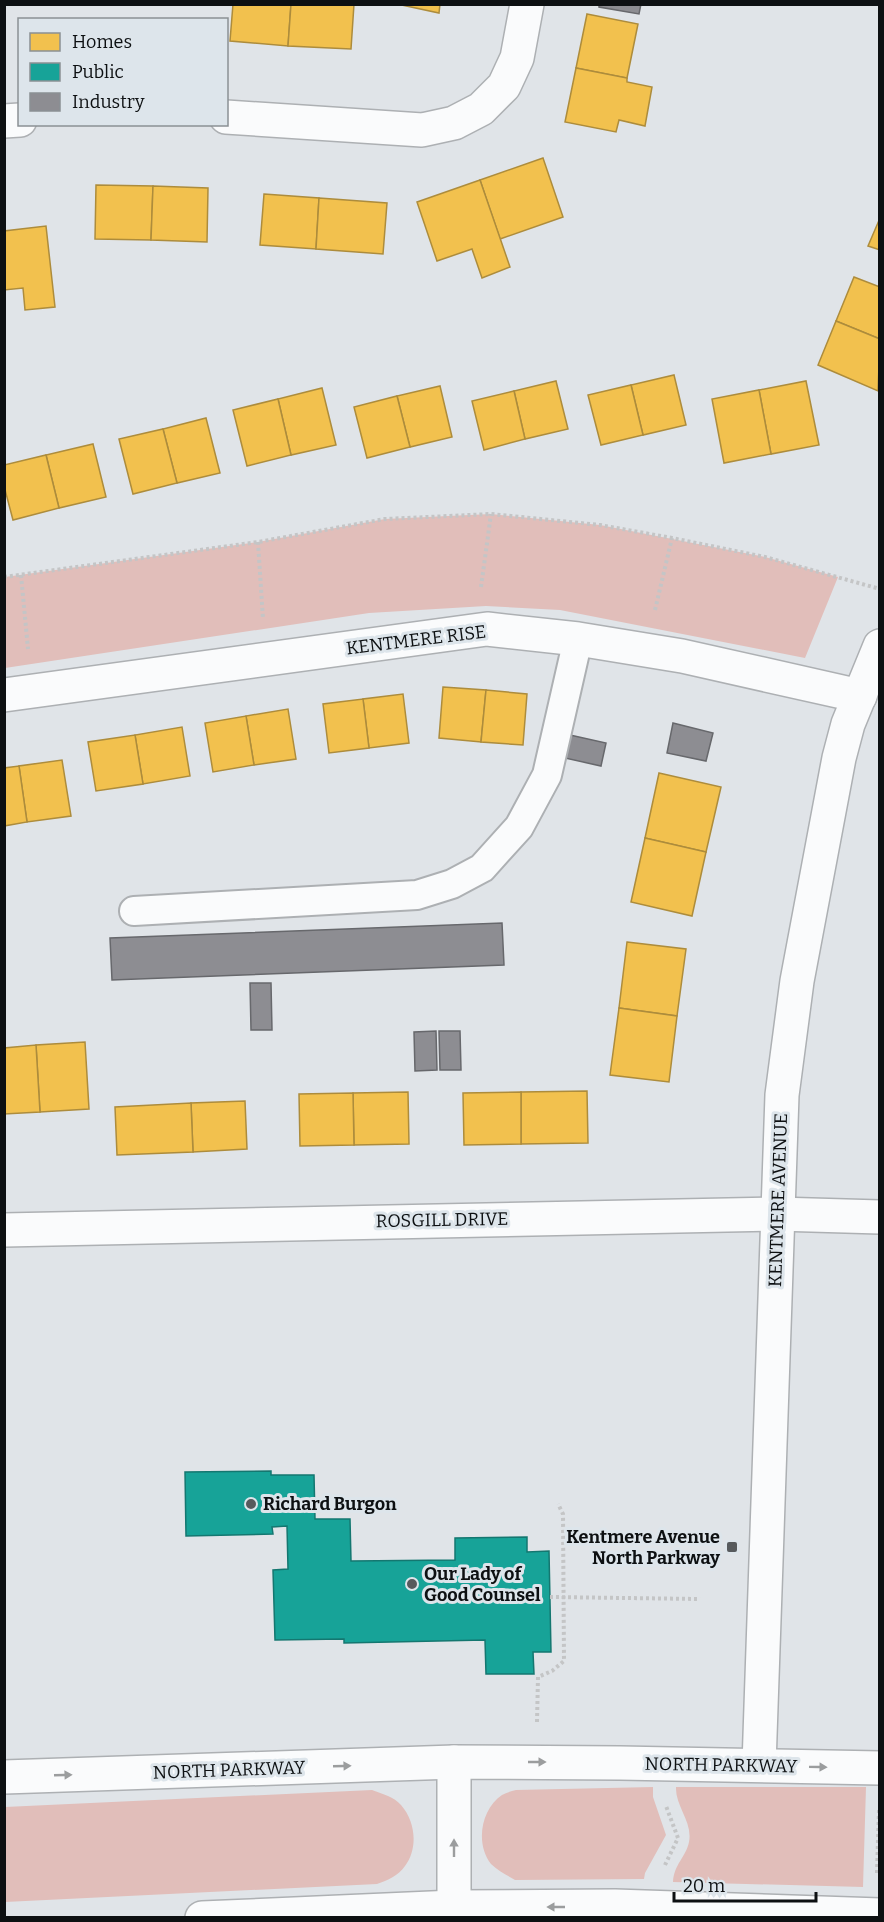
<svg xmlns="http://www.w3.org/2000/svg" width="884" height="1922" font-family="Bitter,serif">
<style>
.green{fill:#e1beba}
.homes{fill:#f2c14e;stroke:#ad8c3c;stroke-width:1.5}
.public{fill:#17a398;stroke:#147770;stroke-width:1.5}
.industry{fill:#8d8d92;stroke:#67686c;stroke-width:1.5}
.lines{fill:none;stroke-linecap:round;stroke-linejoin:round}
.service-casing{stroke:#adb0b3;stroke-width:32}
.minor-casing{stroke:#adb0b3;stroke-width:36}
.tertiary-casing{stroke:#adb0b3;stroke-width:36}
.path{stroke:#c4c5c6;stroke-width:4;stroke-dasharray:3 3;stroke-linecap:butt}
.service{stroke:#fafbfc;stroke-width:28}
.minor{stroke:#fafbfc;stroke-width:33}
.tertiary{stroke:#fafbfc;stroke-width:33}
.oneway{fill:#9b9d9e}
.poi-dot{fill:#575a5d;stroke:#dde5eb;stroke-width:2}
.labels{text-anchor:middle;stroke-width:6;stroke-linejoin:round;paint-order:stroke}
.street-label{font-size:18px;fill:#0d1012;stroke:#dde5eb}
.poi-label{font-size:18px;font-weight:bold;fill:#0d1012;stroke:#dde5eb;text-anchor:start}
</style>
<rect width="100%" height="100%" fill="#e0e4e8"/>
<g class="green">
<polygon points="491,514 600,525 765,557 838,577 805,658 560,610 486,606 369,613 5,668 5,577 258,542 385,519"/>
<path d="M653,1787V1797L666,1835L645,1873L644,1879L515,1880C507,1875 498,1871 491,1864C475,1844 481,1809 502,1795C506,1793 511,1791 516,1790Z"/>
<path d="M676,1787H866L863,1887L673,1882C674,1864 686,1857 689,1842C693,1822 675,1806 676,1787Z"/>
<path d="M372,1790C383,1794 394,1797 401,1805C416,1822 418,1849 405,1866C398,1876 388,1880 377,1884L5,1902V1807Z"/>
</g>
<g class="homes">
<polygon points="233,4 291,4 288,46 230,41"/>
<polygon points="291,4 354,4 351,49 288,46"/>
<polygon points="397,4 440,4 439,13"/>
<polygon points="587,14 638,24 627,78 576,68"/>
<polygon points="576,68 627,78 627,82 652,87 645,126 619,120 616,132 565,122"/>
<polygon points="543,158 563,217 500,239 480,180"/>
<polygon points="480,180 510,267 482,278 472,249 437,261 417,202"/>
<polygon points="96,185 153,186 151,240 95,239"/>
<polygon points="153,186 208,188 207,242 151,240"/>
<polygon points="264,194 319,198 316,249 260,245"/>
<polygon points="319,198 387,203 383,254 316,249"/>
<polygon points="880,218 880,250 868,246"/>
<polygon points="46,226 55,307 25,310 23,288 4,290 4,231"/>
<polygon points="854,277 880,287 880,339 836,321"/>
<polygon points="836,321 880,339 878,391 818,365"/>
<polygon points="674,375 686,425 643,435 631,385"/>
<polygon points="556,381 568,429 525,439 514,391"/>
<polygon points="806,381 819,445 771,454 759,390"/>
<polygon points="631,385 643,435 601,445 588,395"/>
<polygon points="440,386 452,437 410,447 397,396"/>
<polygon points="322,388 336,445 291,455 278,399"/>
<polygon points="759,390 771,454 724,463 712,399"/>
<polygon points="514,391 525,439 484,450 472,401"/>
<polygon points="397,396 410,447 367,458 354,407"/>
<polygon points="278,399 291,455 247,466 233,410"/>
<polygon points="206,418 220,473 177,483 163,429"/>
<polygon points="163,429 177,483 133,494 119,439"/>
<polygon points="93,444 106,497 59,508 46,455"/>
<polygon points="46,455 59,508 13,520 4,486 4,465"/>
<polygon points="443,687 486,690 481,742 439,738"/>
<polygon points="486,690 527,694 523,745 481,742"/>
<polygon points="403,694 409,743 369,748 363,699"/>
<polygon points="363,699 369,748 329,753 323,704"/>
<polygon points="288,709 296,759 254,765 246,716"/>
<polygon points="246,716 254,765 213,772 205,723"/>
<polygon points="182,727 190,776 143,784 135,735"/>
<polygon points="135,735 143,784 96,791 88,742"/>
<polygon points="62,760 71,816 27,822 19,766"/>
<polygon points="19,766 27,822 4,826 4,768"/>
<polygon points="659,773 721,787 706,852 645,838"/>
<polygon points="645,838 706,852 692,916 631,902"/>
<polygon points="627,942 686,949 677,1016 619,1008"/>
<polygon points="619,1008 677,1016 669,1082 610,1075"/>
<polygon points="85,1042 89,1109 40,1112 36,1045"/>
<polygon points="36,1045 40,1112 4,1114 4,1048"/>
<polygon points="587,1091 588,1143 521,1144 521,1092"/>
<polygon points="408,1092 409,1144 354,1145 353,1093"/>
<polygon points="521,1092 521,1144 464,1145 463,1093"/>
<polygon points="353,1093 354,1145 300,1146 299,1094"/>
<polygon points="245,1101 247,1149 193,1152 191,1103"/>
<polygon points="191,1103 193,1152 117,1155 115,1107"/>
</g>
<polygon class="public" points="271,1471 271,1475 314,1475 315,1519 350,1519 351,1561 455,1560 455,1538 527,1537 527,1552 549,1551 551,1652 533,1652 534,1674 486,1674 485,1640 344,1643 344,1639 275,1640 273,1570 288,1569 287,1526 272,1527 273,1534 186,1536 185,1472"/>
<g class="industry">
<polygon points="599,4 641,4 639,14 599,7"/>
<polygon points="673,723 713,733 706,761 667,753"/>
<polygon points="570,735 606,743 601,766 565,758"/>
<polygon points="502,923 504,965 112,980 110,938"/>
<polygon points="250,983 271,983 272,1030 251,1030"/>
<polygon points="436,1031 437,1070 415,1071 414,1032"/>
<polygon points="439,1031 460,1031 461,1070 440,1070"/>
</g>
<g class="lines">
<g class="service-casing">
<polyline id="service" points="134,911 417,895 452,884 482,868 519,827 547,775 578,639"/>
</g>
<g class="minor-casing">
<g id="minor">
<polyline points="226,117 422,130 454,123 481,109 504,86 517,58 527,4"/>
<polyline points="4,121 20,120"/>
<polyline points="4,695 487,629 578,639 682,656 860,696"/>
<polyline points="4,1230 777,1214 880,1217"/>
</g>
</g>
<g class="tertiary-casing">
<g id="tertiary">
<polyline points="454,1762 454,1907"/>
<polyline points="759,1765 782,1095 797,981 839,758 848,724 880,646"/>
<polyline points="4,1777 454,1762 620,1763 880,1768"/>
<polyline points="202,1918 454,1907 615,1906 880,1915"/>
</g>
</g>
<g class="path">
<polyline points="258,542 263,619"/>
<polyline points="21,575 28,649"/>
<polyline points="4,577 258,542 385,519 491,514 600,525 672,538 765,557 880,589"/>
<polyline points="481,587 491,514"/>
<polyline points="655,610 672,538"/>
<polyline points="550,1597 700,1599"/>
<polyline points="537,1722 538,1677 552,1671 564,1661 563,1514 558,1504"/>
<polyline points="665,1865 678,1838 666,1806"/>
<polyline points="877,1873 879,1809"/>
</g>
<use href="#service" class="service"/>
<use href="#minor" class="minor"/>
<use href="#tertiary" class="tertiary"/>
</g>
<defs><path id="oneway-solid" d="M-6-.8H1V-3.2L6.5 0L1 3.2V.8H-6Z" transform="scale(1.5)"/></defs>
<g class="oneway">
<use href="#oneway-solid" transform="translate(537 1762)"/>
<use href="#oneway-solid" transform="translate(342 1766) rotate(-2)"/>
<use href="#oneway-solid" transform="translate(818 1767) rotate(1)"/>
<use href="#oneway-solid" transform="translate(63 1775) rotate(-2)"/>
<use href="#oneway-solid" transform="translate(454 1848) rotate(-90)"/>
<use href="#oneway-solid" transform="translate(556 1907) rotate(180)"/>
</g>
<g class="poi-dot">
<circle cx="251" cy="1504" r="6"/>
<rect x="726" y="1541" width="12" height="12" rx="3"/>
<circle cx="412" cy="1584" r="6"/>
</g>
<g class="labels">
<g class="street-label">
<text transform="translate(416 640) rotate(-7)" y="6">KENTMERE RISE</text>
<text transform="translate(778 1200) rotate(-88)" y="6">KENTMERE AVENUE</text>
<text transform="translate(442 1220) rotate(-1)" y="6">ROSGILL DRIVE</text>
<text transform="translate(721 1765) rotate(1)" y="6">NORTH PARKWAY</text>
<text transform="translate(229 1770) rotate(-2)" y="6">NORTH PARKWAY</text>
</g>
<g class="poi-label">
<text x="263" y="1510">Richard Burgon</text>
<text x="720" y="1543" text-anchor="end">Kentmere Avenue<tspan x="720" dy="21">North Parkway</tspan></text>
<text x="424" y="1580">Our Lady of<tspan x="424" dy="21">Good Counsel</tspan></text>
</g>
</g>
<rect width="884" height="1922" fill="none" stroke="#0d1012" stroke-width="12"/>
<rect x="18" y="18" width="210" height="108" fill="#dde5eb" stroke="#8a9094" stroke-width="1.5"/>
<rect x="30" y="33" width="30" height="18" fill="#f2c14e" stroke="#8a9094" stroke-width="1.5"/>
<text x="72" y="48" font-size="18" fill="#0d1012">Homes</text>
<rect x="30" y="63" width="30" height="18" fill="#17a398" stroke="#8a9094" stroke-width="1.5"/>
<text x="72" y="78" font-size="18" fill="#0d1012">Public</text>
<rect x="30" y="93" width="30" height="18" fill="#8d8d92" stroke="#8a9094" stroke-width="1.5"/>
<text x="72" y="108" font-size="18" fill="#0d1012">Industry</text>
<path d="M674 1892v9h142v-9" fill="none" stroke="#0d1012" stroke-width="3"/>
<text x="683" y="1892" font-size="18" fill="#0d1012" stroke="#dde5eb" stroke-width="4.5" paint-order="stroke">20 m</text>
</svg>
